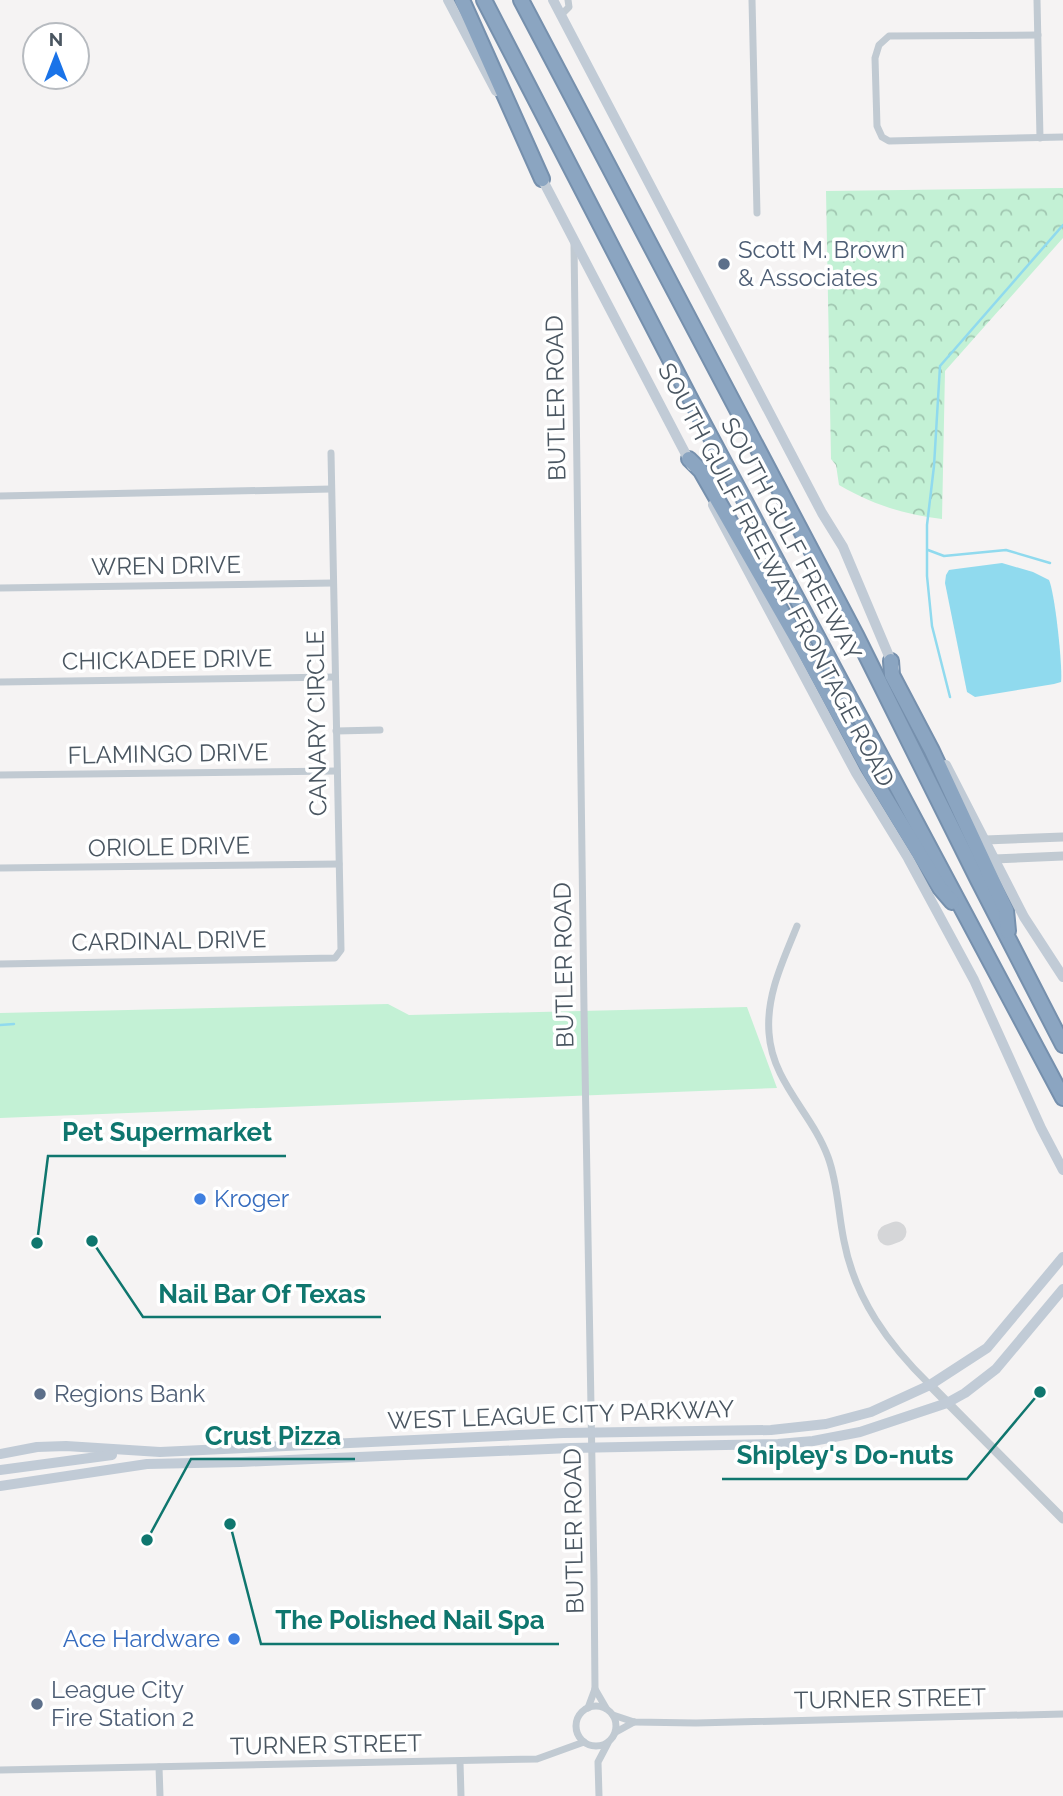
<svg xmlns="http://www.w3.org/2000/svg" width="1063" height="1796" font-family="Raleway,sans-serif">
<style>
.green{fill:#c3f1d5}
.forest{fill:url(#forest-crowns)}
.water{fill:#90daee}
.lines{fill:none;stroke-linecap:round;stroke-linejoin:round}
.stream{stroke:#90daee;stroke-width:2.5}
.taxiway{stroke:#d5d6d8;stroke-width:21}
.motorway-casing{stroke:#7690ad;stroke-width:18}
.minor{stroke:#c1cad2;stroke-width:7}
.tertiary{stroke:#c1cad2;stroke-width:9}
.secondary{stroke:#c1cbd6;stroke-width:10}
.motorway{stroke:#8ba5c1;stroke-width:14}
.service-dot{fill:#5c6f8a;stroke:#fff;stroke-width:2.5}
.shop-dot{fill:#3f7fe0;stroke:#fff;stroke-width:2.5}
.labels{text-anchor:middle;stroke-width:7;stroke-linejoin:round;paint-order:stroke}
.service-label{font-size:24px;fill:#4e5e75;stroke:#fff;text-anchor:start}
.street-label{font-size:24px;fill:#4a5661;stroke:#fff}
.shop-label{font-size:24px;fill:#366cbe;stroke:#fff;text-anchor:start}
.leader{fill:none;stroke:#0f766e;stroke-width:2.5}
.callout-dot{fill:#0f766e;stroke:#fff;stroke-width:2.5}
.callout-label{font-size:26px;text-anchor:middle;font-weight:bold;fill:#0f766e;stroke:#fff;stroke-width:7;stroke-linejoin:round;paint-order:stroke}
</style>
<defs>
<pattern id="forest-crowns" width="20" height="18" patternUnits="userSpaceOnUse" patternTransform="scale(1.75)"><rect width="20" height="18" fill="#c3f1d5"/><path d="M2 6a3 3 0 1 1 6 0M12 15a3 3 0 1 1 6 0" fill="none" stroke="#a0c6b0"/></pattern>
</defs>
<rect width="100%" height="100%" fill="#f5f3f3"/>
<polygon class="green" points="388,1004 409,1015 747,1007 777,1088 0,1118 0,1013"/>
<path class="forest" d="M1063,188V238L945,371L942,519C902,514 874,505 839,485L836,465L831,459L826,191Z"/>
<path class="water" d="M1002,563L1033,572L1049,580C1055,593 1063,669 1061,682L1054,684L975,697L967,692L945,583L946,575L949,570L956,569Z"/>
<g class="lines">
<g class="stream">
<polyline points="928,550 944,556 1006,550 1050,563"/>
<polyline points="950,697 932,626 927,576 927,525 934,466 940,366 1063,225"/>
<polyline points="0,1025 14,1024"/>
</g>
<polyline class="taxiway" points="888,1235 896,1232"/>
<g class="motorway-casing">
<g id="motorway">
<polyline points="462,0 542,179"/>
<polyline points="484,0 692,402 1063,1098"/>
<polyline points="521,0 857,637 978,880 1063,1045"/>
<polyline points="689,459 701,471 803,649 871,774 940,888 952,902"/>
<polyline points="891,661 892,675 932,751 1006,910 1008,931"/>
</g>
</g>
<g class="minor">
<polyline points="752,0 757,213"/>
<polyline points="1037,0 1040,138"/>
<polyline points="561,15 569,7 568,0"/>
<polyline points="1038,35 889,36 879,45 875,58 877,126 882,137 889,141 1063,137"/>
<polyline points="574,244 584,1009 594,1578 595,1689 588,1708"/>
<polyline points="0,496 331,489"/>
<polyline points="0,588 333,583"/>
<polyline points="0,682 335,677"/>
<polyline points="336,731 380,730"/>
<polyline points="0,775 337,771"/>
<polyline points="0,868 339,864"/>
<path d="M797,926C783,961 766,995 769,1033C772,1082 812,1113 828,1157C838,1184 838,1213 844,1241C855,1299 889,1345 930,1385"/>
<polyline points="0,964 335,958 341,950 331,453"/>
<polyline points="595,1689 606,1708"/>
<circle cx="596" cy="1726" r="20"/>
<polyline points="613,1715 634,1722 696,1723 1063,1714"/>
<polyline points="616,1732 634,1722"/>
<polyline points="460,1762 461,1796"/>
<polyline points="159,1767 160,1796"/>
<polyline points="0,1770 537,1759 584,1742"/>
<polyline points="599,1796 598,1762 608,1743"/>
</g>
<g class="tertiary">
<polyline points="985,840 1063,837"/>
<polyline points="994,859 1063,856"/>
<polyline points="930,1385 1063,1519"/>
</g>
<g class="secondary">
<polyline points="448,0 496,91"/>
<polyline points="553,0 822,513 843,547 894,668"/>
<polyline points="539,173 692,466"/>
<polyline points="713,505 856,773 908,858 974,980 1041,1128 1063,1170"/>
<polyline points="946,765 1024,917 1063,977"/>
<polyline points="0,1454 37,1447 66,1446 160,1452 563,1433 771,1430 826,1424 871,1412 930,1385 987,1348 1063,1257"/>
<polyline points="0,1470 112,1455"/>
<polyline points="0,1486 147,1464 241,1462 571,1448 778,1444 813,1441 860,1432 947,1403 965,1393 996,1369 1063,1289"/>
</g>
<use href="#motorway" class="motorway"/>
</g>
<g class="service-dot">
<circle cx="724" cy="264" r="7"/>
<circle cx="40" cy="1394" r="7"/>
<circle cx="37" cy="1704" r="7"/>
</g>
<g class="shop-dot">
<circle cx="200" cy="1199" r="7"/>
<circle cx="234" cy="1639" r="7"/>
</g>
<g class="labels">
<g class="service-label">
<text x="738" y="258">Scott M. Brown<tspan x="738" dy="28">&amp; Associates</tspan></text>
<text x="54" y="1402">Regions Bank</text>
<text x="51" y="1698">League City<tspan x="51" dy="28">Fire Station 2</tspan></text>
</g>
<g class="street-label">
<text transform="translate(556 398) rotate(-91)" y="8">BUTLER ROAD</text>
<text transform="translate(791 539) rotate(62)" y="8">SOUTH GULF FREEWAY</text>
<text transform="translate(166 566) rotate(-1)" y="8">WREN DRIVE</text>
<text transform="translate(776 575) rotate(62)" y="8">SOUTH GULF FREEWAY FRONTAGE ROAD</text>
<text transform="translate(167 660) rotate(-1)" y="8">CHICKADEE DRIVE</text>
<text transform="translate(317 723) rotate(-91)" y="8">CANARY CIRCLE</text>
<text transform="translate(168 754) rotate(-1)" y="8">FLAMINGO DRIVE</text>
<text transform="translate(169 847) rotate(-1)" y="8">ORIOLE DRIVE</text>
<text transform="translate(169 941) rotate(-1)" y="8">CARDINAL DRIVE</text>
<text transform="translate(564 965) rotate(-91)" y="8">BUTLER ROAD</text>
<text transform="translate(561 1415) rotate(-2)" y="8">WEST LEAGUE CITY PARKWAY</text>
<text transform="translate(574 1531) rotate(-91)" y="8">BUTLER ROAD</text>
<text transform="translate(890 1699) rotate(-1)" y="8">TURNER STREET</text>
<text transform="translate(326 1745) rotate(-1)" y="8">TURNER STREET</text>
</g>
<g class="shop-label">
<text x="214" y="1207">Kroger</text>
<text x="220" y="1647" text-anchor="end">Ace Hardware</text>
</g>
</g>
<path class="leader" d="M37 1243L48 1156H286M92 1241L143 1317H381M147 1540L191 1459H355M1040 1392L967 1479H722M230 1524L261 1644H559"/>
<g class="callout-dot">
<circle cx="37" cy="1243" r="7"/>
<circle cx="92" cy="1241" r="7"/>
<circle cx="147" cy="1540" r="7"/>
<circle cx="1040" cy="1392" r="7"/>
<circle cx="230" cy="1524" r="7"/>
</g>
<g class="callout-label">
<text x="167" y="1141">Pet Supermarket</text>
<text x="262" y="1303">Nail Bar Of Texas</text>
<text x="273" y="1445">Crust Pizza</text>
<text x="845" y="1464">Shipley's Do-nuts</text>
<text x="410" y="1629">The Polished Nail Spa</text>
</g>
<g transform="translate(56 56)"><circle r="33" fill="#ffffff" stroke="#b7bbc0" stroke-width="2"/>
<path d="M0-5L12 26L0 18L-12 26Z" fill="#1a73e8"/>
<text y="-10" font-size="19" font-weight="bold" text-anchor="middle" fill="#4a5661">N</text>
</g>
</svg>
